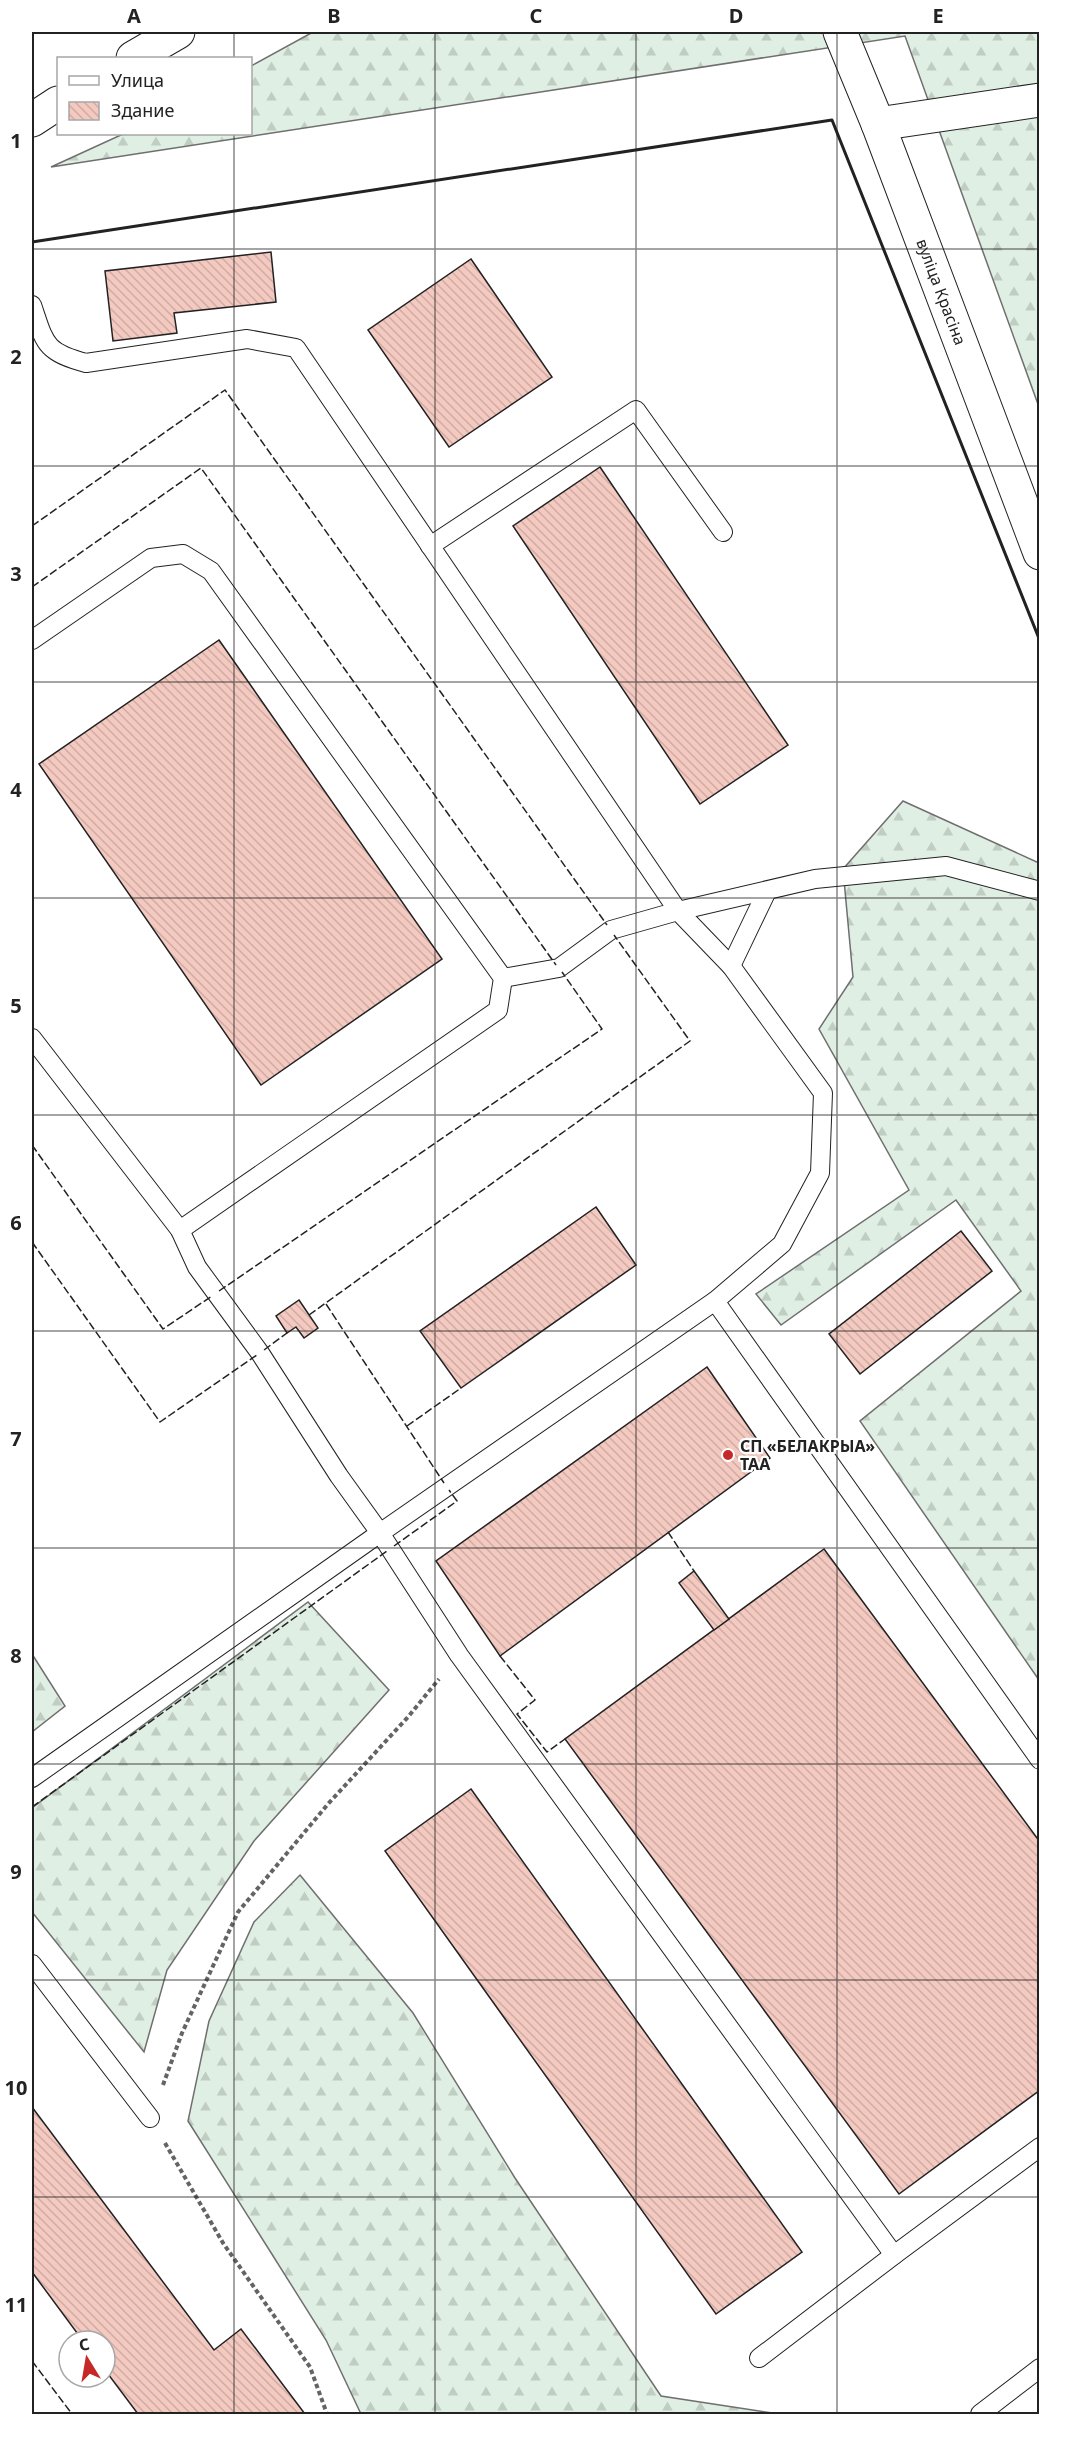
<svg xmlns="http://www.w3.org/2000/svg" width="1071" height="2446" font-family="'Noto Sans',sans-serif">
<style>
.forest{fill:url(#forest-firs);stroke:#6f6f6f;stroke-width:1.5}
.building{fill:url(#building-back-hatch);stroke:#222;stroke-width:1.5}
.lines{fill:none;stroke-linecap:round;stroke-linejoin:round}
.lane-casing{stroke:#222;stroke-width:20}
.street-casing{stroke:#222;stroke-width:35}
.secondary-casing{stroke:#222;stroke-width:35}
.path{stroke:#646464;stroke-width:4;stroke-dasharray:4.5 3;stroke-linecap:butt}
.lane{stroke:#fff;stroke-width:18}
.street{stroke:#fff;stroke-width:33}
.secondary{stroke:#fff;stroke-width:33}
.fence{stroke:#222;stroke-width:1.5;stroke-dasharray:8 3;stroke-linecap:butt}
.wall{stroke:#222;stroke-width:3}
.grid{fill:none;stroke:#222;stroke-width:1.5;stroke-opacity:0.55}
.poi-dot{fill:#c62828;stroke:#fff;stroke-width:2}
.labels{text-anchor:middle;stroke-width:4.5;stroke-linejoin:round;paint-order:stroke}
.street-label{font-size:16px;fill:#222;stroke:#fff}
.poi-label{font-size:16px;font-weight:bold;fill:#222;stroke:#fff;text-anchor:start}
.neatline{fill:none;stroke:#222;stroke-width:2}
.grid-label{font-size:20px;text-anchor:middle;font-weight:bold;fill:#222}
</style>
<defs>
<pattern id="forest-firs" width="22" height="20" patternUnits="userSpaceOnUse" patternTransform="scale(1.5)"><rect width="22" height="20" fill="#e0efe3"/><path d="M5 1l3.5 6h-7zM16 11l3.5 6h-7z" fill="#c0cdc2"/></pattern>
<pattern id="building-back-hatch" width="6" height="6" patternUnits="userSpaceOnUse" patternTransform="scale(1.5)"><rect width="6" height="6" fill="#f3c9c0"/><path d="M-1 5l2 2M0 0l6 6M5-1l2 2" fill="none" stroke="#d0aca5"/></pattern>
</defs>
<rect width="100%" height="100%" fill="#fff"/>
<g class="forest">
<polygon points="313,32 1039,32 1039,407 905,36 51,167 123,134 250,134 251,66"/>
<polygon points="903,801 1039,863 1039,1680 860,1421 1021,1291 956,1200 781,1325 756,1294 909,1190 819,1029 853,977 843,869"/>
<polygon points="308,1602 389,1690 254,1841 167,1970 144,2052 32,1912 32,1808"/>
<polygon points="32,1654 65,1706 32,1732"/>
<polygon points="300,1875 413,2013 515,2178 661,2396 779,2414 361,2414 326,2340 188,2121 209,2021 254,1922"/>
</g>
<g class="building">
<polygon points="271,252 276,302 174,313 177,333 113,341 105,271"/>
<polygon points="471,259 552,377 449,447 368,330"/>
<polygon points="600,467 788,745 700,804 513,526"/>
<polygon points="219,640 442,959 261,1085 39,764"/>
<polygon points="596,1207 636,1265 461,1388 420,1331"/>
<polygon points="961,1231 992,1271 860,1374 829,1334"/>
<polygon points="299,1300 318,1328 304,1338 296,1327 287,1333 276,1316"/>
<polygon points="707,1367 770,1458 500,1656 436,1561"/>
<polygon points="824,1549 1040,1842 1040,2090 899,2194 565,1739"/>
<polygon points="694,1571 729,1619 714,1630 679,1583"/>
<polygon points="471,1789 802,2252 716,2314 385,1851"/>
<polygon points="32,2107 214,2350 241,2329 305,2414 138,2414 105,2370 105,2341 83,2341 32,2272"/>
</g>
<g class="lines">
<g class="lane-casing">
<g id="lane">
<path d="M32,305C45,343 44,352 86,363L247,339L296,348L678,911L731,966L823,1093L820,1173L782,1244L715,1301"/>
<polyline points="430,546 636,410 723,532"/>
<polyline points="32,640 151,558 183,554 211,571 503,978 498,1010 180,1230"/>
<polyline points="731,966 767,891"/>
<polyline points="503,978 559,968 611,930 678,911 815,879 946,866 1040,891"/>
<polyline points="32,1038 180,1230 197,1267 260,1353 339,1476 380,1533 715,1301 1040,1760"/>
<polyline points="32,1778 380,1533 459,1655 894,2255 1040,2147"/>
<polyline points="32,1964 150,2118"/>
<polyline points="759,2358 894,2255"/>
<polyline points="980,2414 1040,2368"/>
</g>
</g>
<g class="street-casing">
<g id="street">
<polyline points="133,58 178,32"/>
<polyline points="32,120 58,103"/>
<polyline points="878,124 1040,100"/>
</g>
</g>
<g class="secondary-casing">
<g id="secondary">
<path id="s1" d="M840,32L878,124L1040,553"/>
</g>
</g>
<g class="path">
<polyline points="163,2085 182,2033 238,1912 328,1804 408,1717 439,1679"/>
<polyline points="165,2143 223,2243 310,2367 327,2414"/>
</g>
<use href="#lane" class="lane"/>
<use href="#street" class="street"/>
<use href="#secondary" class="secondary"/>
<g class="fence">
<polyline points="32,526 225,390 607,925"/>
<polyline points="32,587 201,468 556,965"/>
<polyline points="32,1145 163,1329 212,1296"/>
<polyline points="32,1242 160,1422 257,1355"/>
<polyline points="219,1291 602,1029 562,972"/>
<polyline points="326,1304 444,1483"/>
<polyline points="309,1315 690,1041 614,935"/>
<polyline points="264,1350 287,1333"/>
<polyline points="407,1426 461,1388"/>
<polyline points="668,1532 694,1571"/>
<polyline points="394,1546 457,1501 449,1490"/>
<polyline points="500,1656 535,1700 517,1714 547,1752 565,1739"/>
<polyline points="32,1807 387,1551"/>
<polyline points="32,2361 72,2414"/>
</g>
<polyline class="wall" points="32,242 832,120 1040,641"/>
</g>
<path class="grid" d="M234,32V58M435,32V2414M636,32V2414M837,32V2414M234,134V2414M32,249H1040M32,466H1040M32,682H1040M32,898H1040M32,1115H1040M32,1331H1040M32,1548H1040M32,1764H1040M32,1980H1040M32,2197H1040"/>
<circle class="poi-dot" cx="728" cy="1455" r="6"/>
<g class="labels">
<g class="street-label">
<text dy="6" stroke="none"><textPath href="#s1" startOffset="279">вуліца Красіна</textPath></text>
</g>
<g class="poi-label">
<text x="740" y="1452">СП «БЕЛАКРЫА»<tspan x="740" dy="18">ТАА</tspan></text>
</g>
</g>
<rect width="1071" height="2446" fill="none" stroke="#ffffff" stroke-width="66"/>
<rect x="57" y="57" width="195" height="78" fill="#ffffff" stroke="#a7a7a7" stroke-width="1.5"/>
<rect x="69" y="76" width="30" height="9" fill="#ffffff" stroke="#a7a7a7" stroke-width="1.5"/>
<text x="111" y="87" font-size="18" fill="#222222">Улица</text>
<rect x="69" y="102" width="30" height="18" fill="url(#building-back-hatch)" stroke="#a7a7a7" stroke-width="1.5"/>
<text x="111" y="117" font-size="18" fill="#222222">Здание</text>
<g transform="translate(87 2359) rotate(349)"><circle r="28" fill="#ffffff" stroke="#a7a7a7" stroke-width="1.5"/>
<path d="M0-4.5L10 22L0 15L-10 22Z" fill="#c62828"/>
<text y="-9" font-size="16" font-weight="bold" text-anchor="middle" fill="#222222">С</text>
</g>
<rect x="33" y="33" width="1005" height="2380" class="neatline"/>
<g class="grid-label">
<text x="134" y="23">A</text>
<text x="334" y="23">B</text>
<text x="536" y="23">C</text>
<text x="736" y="23">D</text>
<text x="938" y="23">E</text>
<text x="16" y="148">1</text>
<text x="16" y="364">2</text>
<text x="16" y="581">3</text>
<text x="16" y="797">4</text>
<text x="16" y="1013">5</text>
<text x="16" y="1230">6</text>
<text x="16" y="1446">7</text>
<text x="16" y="1663">8</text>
<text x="16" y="1879">9</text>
<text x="16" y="2095">10</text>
<text x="16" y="2312">11</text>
</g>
</svg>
